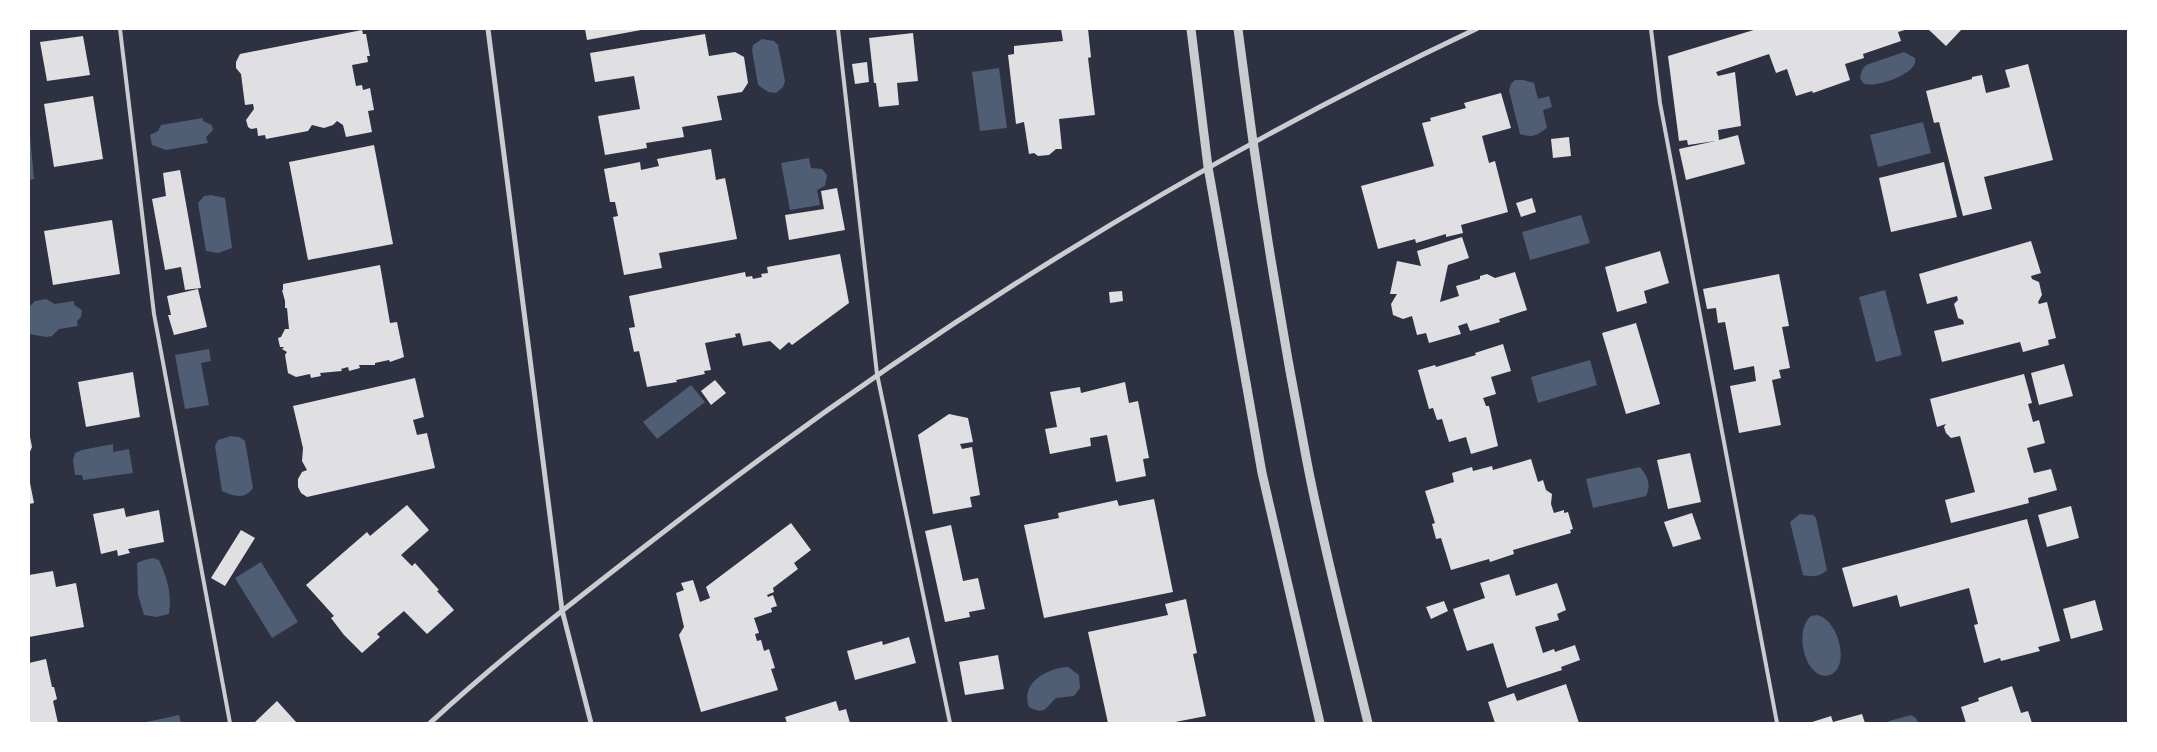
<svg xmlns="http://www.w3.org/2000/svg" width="2157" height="752" font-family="Cabin,sans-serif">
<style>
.water{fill:#4f5d75}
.building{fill:#e0e0e3}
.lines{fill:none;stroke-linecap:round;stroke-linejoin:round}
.service{stroke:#caccd0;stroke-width:4}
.minor{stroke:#caccd0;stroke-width:5}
.tertiary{stroke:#caccd0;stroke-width:9}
</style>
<rect width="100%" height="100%" fill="#2d3142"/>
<g class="water">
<polygon points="762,39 774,41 778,45 785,81 783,87 776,93 768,92 758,85 752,50 753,45"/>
<path d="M1904,52L1915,58V63C1910,76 1878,87 1864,84L1860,78L1862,70L1866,65Z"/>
<polygon points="999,68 1007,128 980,131 972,72"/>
<path d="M1515,80H1523L1534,83L1538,99L1549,96L1552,107L1543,110L1547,128C1536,136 1533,138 1520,134L1509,90L1511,84Z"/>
<polygon points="203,118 203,121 212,125 213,130 206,137 208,143 166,150 152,145 150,135 158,131 161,125"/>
<polygon points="1923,122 1931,153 1878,167 1870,135"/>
<polygon points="29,124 34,179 29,180"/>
<polygon points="809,158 811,168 822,169 827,175 825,186 817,190 820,205 790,210 781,163"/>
<polygon points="211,195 225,198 232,248 218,253 206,251 198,203 204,196"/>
<polygon points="1581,215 1590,243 1530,260 1522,232"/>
<polygon points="1885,290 1902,355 1876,362 1859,297"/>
<polygon points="46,299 55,304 74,301 74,305 82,310 81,317 77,321 78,326 59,329 52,336 46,337 29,334 29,307 35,301"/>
<polygon points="209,349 211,361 201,363 209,405 185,409 175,355"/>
<polygon points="1590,360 1597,385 1538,403 1531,377"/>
<polygon points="691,385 705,402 657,439 643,422"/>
<path d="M231,436L239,437L245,441L253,488C245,500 233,496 222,491L215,446L218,440Z"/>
<polygon points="113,444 113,452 129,449 133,473 83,480 82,475 75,475 73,460 75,453 82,450"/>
<path d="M1640,467C1647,476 1652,484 1646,496L1593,508L1586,479Z"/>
<path d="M1800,514L1813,515L1816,518L1827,570C1819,577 1813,577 1803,575L1790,522Z"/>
<path d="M153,558L159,560C167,578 172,593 169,614L156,617L144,615L138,595L137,563L144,560Z"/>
<polygon points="261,562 298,622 272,638 235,578"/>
<path d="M1817,615C1838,619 1851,667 1830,675C1807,683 1792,632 1811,616Z"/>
<path d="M1068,667L1079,675L1080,688L1074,696L1056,698C1046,707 1045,716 1029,707C1020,683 1047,668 1068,667Z"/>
<polygon points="179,715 181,723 142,723"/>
<polygon points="1911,715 1916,718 1918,723 1888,723 1889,721"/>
</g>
<g class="building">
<polygon points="585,29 641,29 641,30 587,40"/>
<polygon points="1061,29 1088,29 1091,57 1088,58 1095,115 1059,119 1062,149 1056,149 1049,155 1038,156 1034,153 1029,154 1024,122 1016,124 1008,55 1014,54 1014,46 1063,41"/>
<polygon points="1757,29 1908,29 1898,32 1901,41 1863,54 1864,58 1845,64 1850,80 1813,93 1812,91 1796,96 1787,69 1776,73 1769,54 1716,72 1718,76 1735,72 1741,126 1718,130 1719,140 1738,135 1745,164 1686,180 1679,149 1715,141 1688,145 1687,140 1679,141 1668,56"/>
<polygon points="1928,29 1962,29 1946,46"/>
<polygon points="362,30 363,34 366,34 370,56 367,56 368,62 352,65 356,86 362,85 363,90 370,88 374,110 368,111 372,132 346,137 343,125 337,121 333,125 324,128 312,125 308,131 266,139 265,135 258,136 257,128 251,129 248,127 246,120 254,109 253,104 245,105 241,74 236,68 236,62 240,54"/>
<polygon points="913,33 918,81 897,83 899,105 879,107 876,83 874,83 869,38"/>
<polygon points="705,34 709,56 735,52 744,57 748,83 742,92 717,96 722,120 682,127 684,137 646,143 647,148 605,155 598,116 640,109 634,76 595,82 590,53"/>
<polygon points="83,36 90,75 47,81 40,42"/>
<polygon points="867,62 869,82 855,84 852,64"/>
<polygon points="2028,64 2053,160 1984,177 1992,209 1963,216 1939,122 1934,123 1926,91 1972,79 1972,77 1982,75 1986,93 2010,87 2005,70"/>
<polygon points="1501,93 1511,128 1482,136 1489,163 1495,161 1508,212 1461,225 1463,233 1446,237 1446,234 1416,243 1415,239 1378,249 1361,186 1434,166 1422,123 1431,121 1430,118 1466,108 1464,103"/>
<polygon points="93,96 103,159 54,167 44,104"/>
<polygon points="1569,137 1571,156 1553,158 1551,139"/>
<polygon points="374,145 393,244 308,260 289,162"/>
<polygon points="711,149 716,180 725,178 737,239 659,253 662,268 624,275 613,217 618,216 615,202 610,202 604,169 640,162 641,170 659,166 657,159"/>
<polygon points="1944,162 1957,217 1891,232 1879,178"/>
<polygon points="180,170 201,288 185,290 181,267 165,270 152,199 166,196 163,173"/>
<polygon points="837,188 845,230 789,240 785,215 824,209 821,191"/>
<polygon points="1532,198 1536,212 1521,217 1516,203"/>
<polygon points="112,220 120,274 53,285 44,231"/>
<polygon points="1462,237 1469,258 1448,265 1440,302 1459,296 1456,286 1480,279 1480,276 1487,274 1495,278 1515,272 1527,310 1499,319 1500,322 1470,331 1467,323 1458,326 1461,334 1429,343 1426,333 1417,335 1412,316 1403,319 1393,315 1391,304 1397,294 1390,294 1397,261 1421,266 1417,251"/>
<polygon points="2031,241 2041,273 2031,276 2032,279 2039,282 2042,295 2038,302 2039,304 2047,302 2056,338 2048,340 2049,345 2023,352 2020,342 1942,362 1934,331 1964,324 1963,320 1958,318 1954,304 1958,300 1957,296 1927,304 1919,274"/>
<polygon points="1660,251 1669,283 1644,291 1647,303 1617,312 1605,267"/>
<polygon points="840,254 849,303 792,345 789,342 780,350 770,341 743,346 740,333 735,334 736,337 705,343 711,370 704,371 705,374 676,380 677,382 647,387 639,351 634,352 629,328 635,327 629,296 745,272 746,277 752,276 753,279 762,277 761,274 768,273 767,267"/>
<polygon points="380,265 390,323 397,322 404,357 390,362 389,360 375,363 375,365 359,365 360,368 349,371 348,367 341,369 342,371 320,373 321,376 311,378 310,374 296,377 288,373 285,355 287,352 282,349 284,347 280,347 278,338 281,337 285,329 289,329 287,308 285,308 285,301 282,290 283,290 283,284"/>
<polygon points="1779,274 1789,326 1782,327 1790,368 1779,370 1781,378 1772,380 1781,425 1739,433 1730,386 1756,381 1754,366 1734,370 1725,322 1718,323 1716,308 1707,309 1703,289"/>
<polygon points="198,289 207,327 174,335 168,315 171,315 167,296"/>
<polygon points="1122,291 1123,301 1110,303 1109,292"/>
<polygon points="1636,323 1660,404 1626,414 1602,333"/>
<polygon points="1503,344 1511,371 1491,377 1496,394 1483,398 1486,406 1489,406 1498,446 1471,454 1466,437 1449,442 1442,419 1437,420 1433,408 1429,409 1418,370 1435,365 1436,367 1476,355 1475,353"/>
<polygon points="2064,364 2073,396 2039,405 2031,373"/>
<polygon points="133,372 140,417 86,427 78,382"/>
<polygon points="2024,374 2032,403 2028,404 2033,422 2039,420 2045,443 2027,448 2034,473 2051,469 2057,490 2028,498 2029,503 1951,523 1945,500 1975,492 1960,436 1951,438 1946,433 1944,427 1946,424 1937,427 1930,399"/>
<polygon points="415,378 424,417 413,420 417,435 427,433 435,468 307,497 301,493 298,487 298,479 302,472 307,470 302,461 303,448 293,406"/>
<polygon points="715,380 726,393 711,405 701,391"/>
<polygon points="1125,382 1129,403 1138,401 1149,458 1143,459 1146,476 1116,482 1107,435 1090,438 1091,446 1050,454 1045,429 1057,427 1050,392 1080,387 1081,393"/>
<polygon points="949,414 968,418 973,442 960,444 962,449 972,447 980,495 970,497 972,507 933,514 918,435"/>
<polygon points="29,432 32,447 29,454"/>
<polygon points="1690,453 1701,502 1668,509 1657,460"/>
<polygon points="1531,459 1538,482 1543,480 1546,490 1552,494 1551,504 1554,513 1564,510 1564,513 1568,512 1573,529 1570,530 1571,533 1513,550 1514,554 1490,562 1489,559 1451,570 1441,538 1436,539 1432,524 1435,523 1425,491 1454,482 1452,473 1472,467 1473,471 1492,466 1493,470"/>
<polygon points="29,478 34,503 29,504"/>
<polygon points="1154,499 1173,592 1044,618 1024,525 1059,518 1058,513 1117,500 1119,506"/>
<polygon points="407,505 429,530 401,555 412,566 415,563 439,590 437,591 454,610 427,634 404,611 377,634 380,637 362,653 344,635 331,618 334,616 306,585 367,532 370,536"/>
<polygon points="2071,506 2079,538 2047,547 2038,515"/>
<polygon points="124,508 126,517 159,510 164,542 128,549 130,553 118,556 117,550 101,554 93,514"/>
<polygon points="1692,513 1701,539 1673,547 1664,522"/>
<polygon points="2027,519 2060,641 2038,647 2040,651 2001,661 2000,658 1984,663 1974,625 1978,624 1969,588 1900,607 1897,595 1853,607 1842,568"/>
<polygon points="791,523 811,550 794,563 798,569 773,588 774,592 767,595 768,597 773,595 777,606 771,608 772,612 754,618 759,633 755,634 757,641 761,640 764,651 769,649 775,668 771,669 778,690 701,712 679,635 684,627 676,593 684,590 681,583 693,580 700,602 710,598 706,587"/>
<polygon points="951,525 963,581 978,578 985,609 969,612 970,617 945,622 925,531"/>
<polygon points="241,530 255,538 225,586 211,578"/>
<polygon points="53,571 56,587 76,583 84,627 29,637 29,575"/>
<polygon points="1509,574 1516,596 1557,583 1566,610 1557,614 1559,620 1535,627 1543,653 1554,649 1555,652 1575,645 1580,660 1561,667 1562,670 1507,688 1493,643 1467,651 1453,609 1485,598 1480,583"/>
<polygon points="1186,599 1197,653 1193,654 1206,716 1170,723 1108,723 1088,632 1168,615 1165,604"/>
<polygon points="2095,600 2103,630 2071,639 2063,609"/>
<polygon points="1444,601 1448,611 1431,619 1426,607"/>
<polygon points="909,637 916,663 855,680 847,651 882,641 883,645"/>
<polygon points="998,655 1004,689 965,695 959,662"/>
<polygon points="46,659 52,687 54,687 57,699 53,701 58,723 29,723 29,663"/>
<polygon points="1566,684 1579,723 1495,723 1488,702 1514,693 1517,701"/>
<polygon points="2012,686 2021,713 2028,711 2032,723 1966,723 1961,707 1979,701 1978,698"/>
<polygon points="277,701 297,723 254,723"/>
<polygon points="836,701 839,711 846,709 850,723 787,723 785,717"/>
<polygon points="1862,714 1865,723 1809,723 1831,716 1833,722"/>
</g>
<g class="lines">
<g class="service">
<polyline points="120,29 154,314 230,723"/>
<polyline points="838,29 877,374 950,723"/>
<polyline points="1651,29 1660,103 1777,723"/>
</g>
<g class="minor">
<polyline points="488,29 562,610 591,723"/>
<path d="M430,723C506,653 588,590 670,527C922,332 1188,165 1476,29"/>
</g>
<g class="tertiary">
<polyline points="1191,29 1208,167 1262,473 1320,723"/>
<path d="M1238,29C1256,174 1279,318 1307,462C1324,550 1347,636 1368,723"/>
</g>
</g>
<rect width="2157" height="752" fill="none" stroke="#ffffff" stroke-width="60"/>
</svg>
